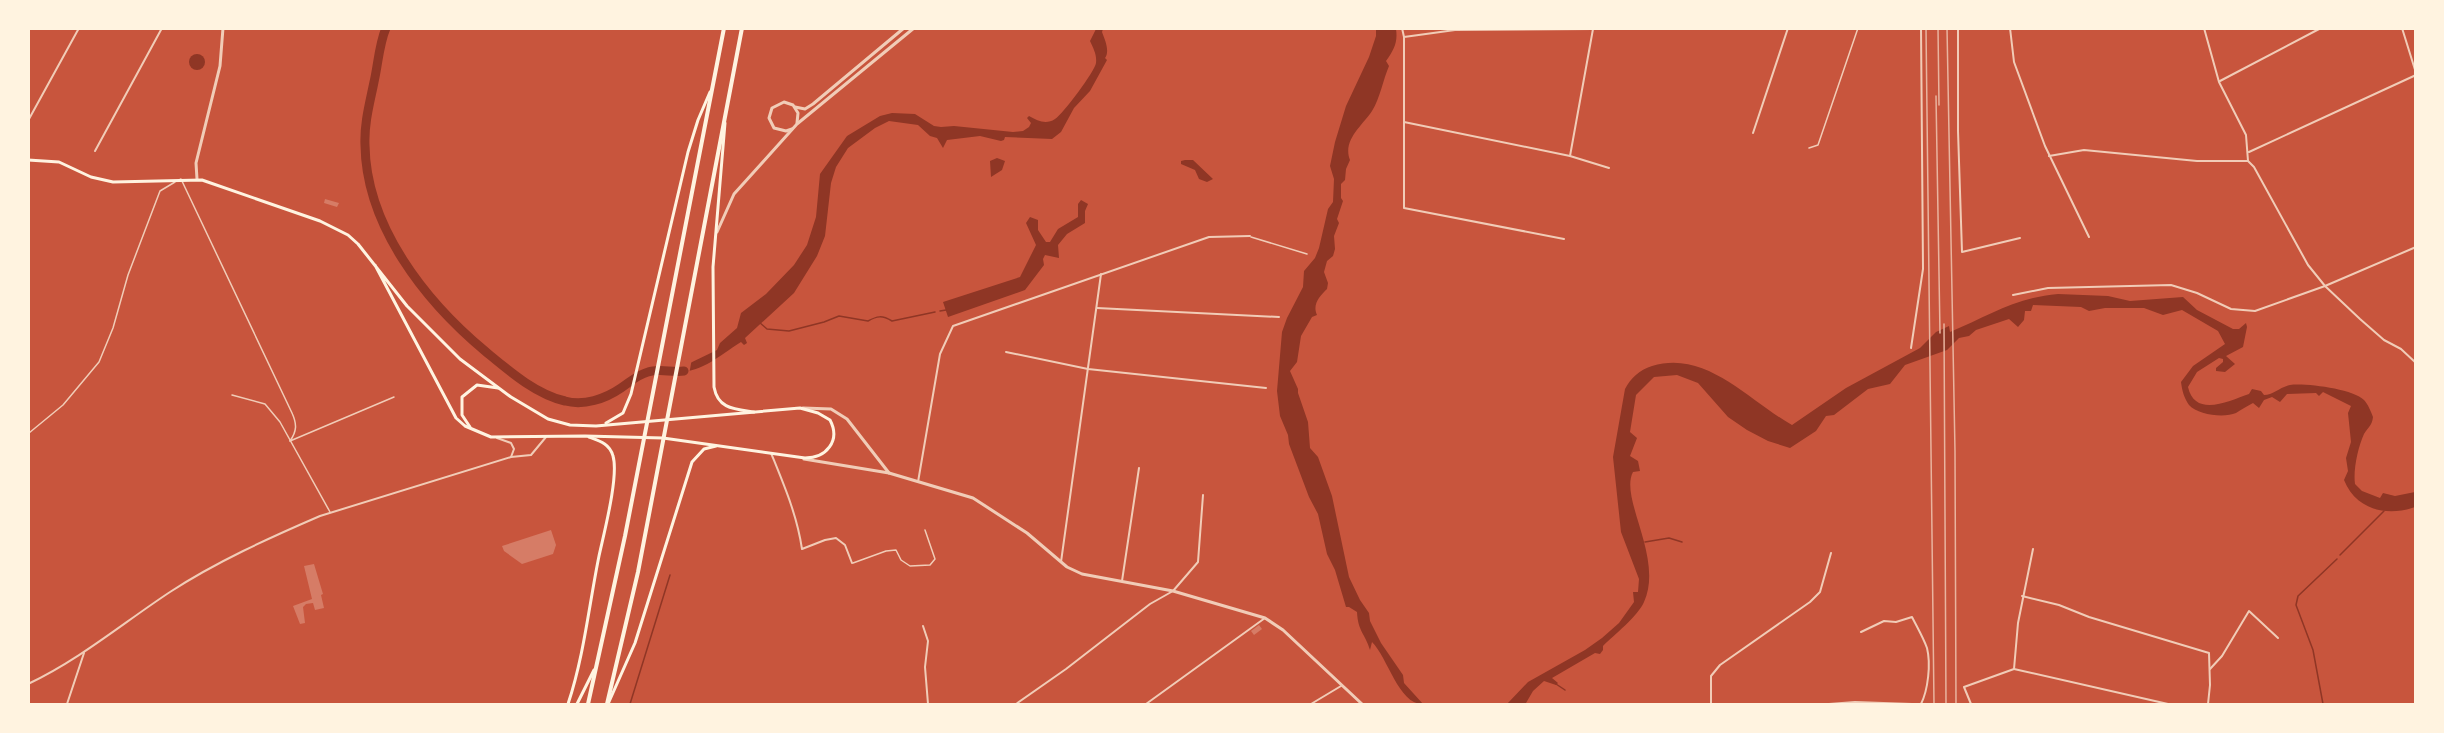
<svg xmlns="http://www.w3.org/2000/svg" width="2444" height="733" font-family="Lato,sans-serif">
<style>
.water{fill:#8f3625}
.pier{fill:#c8553d}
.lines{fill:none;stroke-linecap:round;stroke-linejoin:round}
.stream{stroke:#8f3625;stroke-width:1.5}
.river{stroke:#8f3625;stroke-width:9}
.building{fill:#d67c66}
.service{stroke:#f1ccb7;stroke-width:1.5}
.minor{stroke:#f1ccb7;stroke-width:2}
.tertiary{stroke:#f1ccb7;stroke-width:3}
.secondary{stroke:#fff3e0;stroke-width:3}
.trunk{stroke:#fff3e0;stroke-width:4}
.rail{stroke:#e9b49f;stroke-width:1.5}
</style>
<rect width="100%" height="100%" fill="#c8553d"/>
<g class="water">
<path d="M1096,29H1103L1102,32C1105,40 1110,51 1105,58L1107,60L1090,91L1074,108L1061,132L1052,139L1005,137L1004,140L1001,141L980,136L947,140L943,148L937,138L930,136L918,125L889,121L875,128L848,148L836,167L831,183L825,236L817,256L794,293L745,338L747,343L744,345L741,342C717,357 706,370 677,373L688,364L717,350L720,343L737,328L741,313L766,294L794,265L807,245L816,217L820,174L847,136L880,116L892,113L915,114L934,126L941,127L954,126L1013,132L1023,131L1029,127L1031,123L1027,118L1029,116C1038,121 1046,125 1055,119C1063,114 1095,71 1096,63C1097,54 1093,48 1090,41Z"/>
<path d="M1376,29H1396C1398,42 1394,50 1386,61L1389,66C1383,80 1380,98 1372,111C1363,125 1342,140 1350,160L1346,169L1345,180L1341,184V198L1343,201L1337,219L1339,223L1334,236L1335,249L1333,256L1327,261L1324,272L1328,283L1327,289C1320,296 1312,304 1317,315L1312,317L1301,336L1297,362L1290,371L1298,389V393L1308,422L1310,448L1318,457L1332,496L1349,577L1360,600L1369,613L1370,621L1381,643L1403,675L1404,683L1423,704C1399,705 1388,658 1372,642L1370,650C1365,633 1358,632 1357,612L1349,607H1346L1335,570L1327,554L1318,514L1309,497L1289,444L1288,435L1280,416L1277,391L1282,332L1287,318L1303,287L1304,271L1315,258L1319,248L1328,209L1333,202L1334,179L1330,166L1335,142L1346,106L1369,57L1376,36Z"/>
<circle cx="197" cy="62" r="8"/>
<polygon points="997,158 1005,161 1002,170 991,177 990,161"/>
<polygon points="1185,160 1193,160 1213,179 1207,182 1199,179 1195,170 1181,164 1181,161"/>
<polygon points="1081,200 1088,204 1085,211 1085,223 1067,234 1058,245 1059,258 1045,255 1043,259 1044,265 1025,290 948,317 943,302 1020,277 1036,245 1026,223 1030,217 1038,220 1038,230 1046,242 1050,242 1058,229 1078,217 1078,204"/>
<path d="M2058,294L2108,296L2130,301L2183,297L2197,310L2233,329H2239L2246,323L2247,327L2243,347L2226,356L2235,364L2225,372L2216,371V368L2223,362V359L2219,358L2197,372L2188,387C2195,418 2229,401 2249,394L2252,389L2261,391L2264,395C2273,395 2280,387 2290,385C2306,383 2353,389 2364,400C2368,404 2371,412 2373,417C2372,426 2368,427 2364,434C2358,447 2353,470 2355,484L2362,491L2380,498L2383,493L2395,496L2415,492V507C2387,517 2356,510 2344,480L2348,471L2346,458L2351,442L2348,413L2351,406L2323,392L2319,396L2316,393L2287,394L2280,402L2272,397L2264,400L2259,408L2253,403C2247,406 2241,410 2236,413C2224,418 2198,415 2189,405C2184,398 2182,390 2181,382L2193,366L2225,344L2218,331L2182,310L2163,315L2144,308H2105L2089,311L2081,307L2033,305L2031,311H2025L2024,320L2018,327L2009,319L1976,330L1969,336L1959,338L1947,350L1905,365L1890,384L1868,389L1834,415L1826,416L1816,431L1790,448L1768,441L1747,430L1728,417L1698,383L1677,375L1654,377L1636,395L1630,432L1637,438L1630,456L1638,461L1640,471L1633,472C1619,498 1664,558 1644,602C1638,616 1614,635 1603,646V650L1600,654L1595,653L1552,678L1558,683L1556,685L1544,681L1533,691L1526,703L1507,704L1528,682L1585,650L1602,638L1619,623L1634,602L1633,592H1638L1639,579L1621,532L1613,457L1625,389C1631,378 1639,370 1652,366C1706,349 1749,401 1792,425L1846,388L1920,348L1936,332L1949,326L1950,332C1989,316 2014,298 2058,294Z"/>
</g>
<polygon class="pier" points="692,358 689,375 674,375 676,363"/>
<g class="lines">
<g class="stream">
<polyline points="940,311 946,310"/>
<path d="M759,322L767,329L789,331L824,322L839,316L868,321C877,316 882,315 892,321L935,312"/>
<polyline points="1645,542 1669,538 1682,542"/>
<polyline points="2340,555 2384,511"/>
<polyline points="1556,684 1565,690"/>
<polyline points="630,704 670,575"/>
<polyline points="2323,704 2313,650 2296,605 2298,596 2337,559"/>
</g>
<path class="river" d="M386,28C379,44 378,65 374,82C370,102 364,123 365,145C366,226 425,301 485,351C508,370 535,394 565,401C584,406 605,399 621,388C630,382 637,375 648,372C660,368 672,373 684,371"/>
</g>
<g class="building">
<polygon points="325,199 339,203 337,207 324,203"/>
<polygon points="551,530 556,545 553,554 522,564 504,551 502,546"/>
<polygon points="314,564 323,594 321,595 324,608 315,610 313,603 306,604 303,607 305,623 300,624 293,606 312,599 304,566"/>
<polygon points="1259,625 1262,629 1254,635 1251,631"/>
</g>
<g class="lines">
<g class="service">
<polyline points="1809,148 1818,145 1858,28"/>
<path d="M179,180L181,179L292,413C297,424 297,431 290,441"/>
<polyline points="1251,237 1307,254"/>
<polyline points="232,395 265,404 280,422 330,512"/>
<polyline points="29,433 63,405 99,362 113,328 128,275 160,191 175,182"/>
<polyline points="290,441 394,397"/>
<polyline points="853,563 886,551 896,550 901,560 910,566 930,565 935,559 925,530"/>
</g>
<g class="minor">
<polyline points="1402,28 1404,37 1404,208 1564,239"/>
<polyline points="1958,28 1958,131 1962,252 2020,238"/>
<polyline points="2010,28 2014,62 2045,146 2089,237"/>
<polyline points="2204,28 2219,82 2246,135 2248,161 2254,167 2308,265 2325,286 2360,319 2384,340 2401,349 2416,363"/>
<polyline points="2402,28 2416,73"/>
<polyline points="1404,37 1455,30 1593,29"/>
<polyline points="2220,81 2321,28"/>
<polyline points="29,119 79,28"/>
<polyline points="1404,122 1570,156 1609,168"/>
<polyline points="1753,133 1788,28"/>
<polyline points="95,151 162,28"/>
<polyline points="2249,152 2416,75"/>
<polyline points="1570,156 1593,29"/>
<polyline points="2049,156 2084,150 2197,161 2248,161"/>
<polyline points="2013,295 2048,288 2171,285 2197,293 2231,309 2255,311 2325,286 2416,247"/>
<polyline points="1097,308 1279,317"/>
<polyline points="1911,348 1923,269 1921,28"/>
<polyline points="1006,352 1088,369 1266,388"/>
<polyline points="497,438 511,443 514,449 511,457"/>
<path d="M771,453C784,485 797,515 802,549L825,540L836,538L845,545L852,563"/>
<polyline points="918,482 940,354 953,326 1209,237 1250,236"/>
<polyline points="1061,562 1101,274"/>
<polyline points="1122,581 1139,468"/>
<polyline points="2022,596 2059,605 2089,617 2209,653 2210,685 2208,704"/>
<polyline points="923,626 928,641 925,667 928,704"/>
<path d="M1861,632L1884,621L1896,622L1912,617C1917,627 1923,637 1927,648C1931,664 1928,690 1921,704"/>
<polyline points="2014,669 2168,704"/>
<polyline points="2210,669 2222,656 2249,611 2278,638"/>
<path d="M28,684C79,660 123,623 170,592C216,562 269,538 320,516L511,457L531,455L546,437"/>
<polyline points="67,704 84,653"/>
<polyline points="1016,704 1066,669 1150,604 1173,591 1198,562 1203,495"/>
<polyline points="1146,704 1265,618"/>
<polyline points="1311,704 1341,686"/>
<polyline points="1711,704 1711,676 1720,665 1810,602 1820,592 1831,553"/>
<polyline points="1829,704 1855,702 1912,704"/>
<polyline points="1971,704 1964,687 2014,669 2018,623 2033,549"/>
</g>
<g class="tertiary">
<polyline points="795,107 805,109 813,104 904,28"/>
<polyline points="792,129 786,131 774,128 769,118 772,108 784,102 793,105 798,113 797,123"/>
<polyline points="197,179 196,163 220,66 223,28"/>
<polyline points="717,232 734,194 797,124 914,28"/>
<polyline points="803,408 831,409 847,419 889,473"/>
<polyline points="804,459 889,473 973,498 1027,533 1067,567 1082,574 1173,591 1265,618 1283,630 1362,704"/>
</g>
<g class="secondary">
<path d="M725,123L713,267L714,387C718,409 734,409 754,412"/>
<path d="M28,160L59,162L91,177L113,182L202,180L320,221L348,235L358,244L407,306L460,359L511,397L548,419L570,425L596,426L800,408L818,413L830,420C841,441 826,458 805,458L663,438L585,436L491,437L465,426L456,418L375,265"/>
<polyline points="606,423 623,413 631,394 688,152 698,120 710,92"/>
<polyline points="470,427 462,415 462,397 477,385 498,388"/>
<path d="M568,704C584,656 589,605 599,556C604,533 619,476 613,456C610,444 600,441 589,437"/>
<polyline points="577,704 594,670"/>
<polyline points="608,704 635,643 692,462 704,449 716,446"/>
</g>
<g class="trunk">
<polyline points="588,704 625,536 724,28"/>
<polyline points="607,704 638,572 742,28"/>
</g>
<g class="rail">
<polyline points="1926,28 1934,704"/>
<polyline points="1938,28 1939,105"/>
<polyline points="1947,28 1955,451 1956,704"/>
<polyline points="1936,96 1940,333"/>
<polyline points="1944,324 1946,704"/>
</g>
</g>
<rect width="2444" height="733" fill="none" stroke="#fff3e0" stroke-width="60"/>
</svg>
